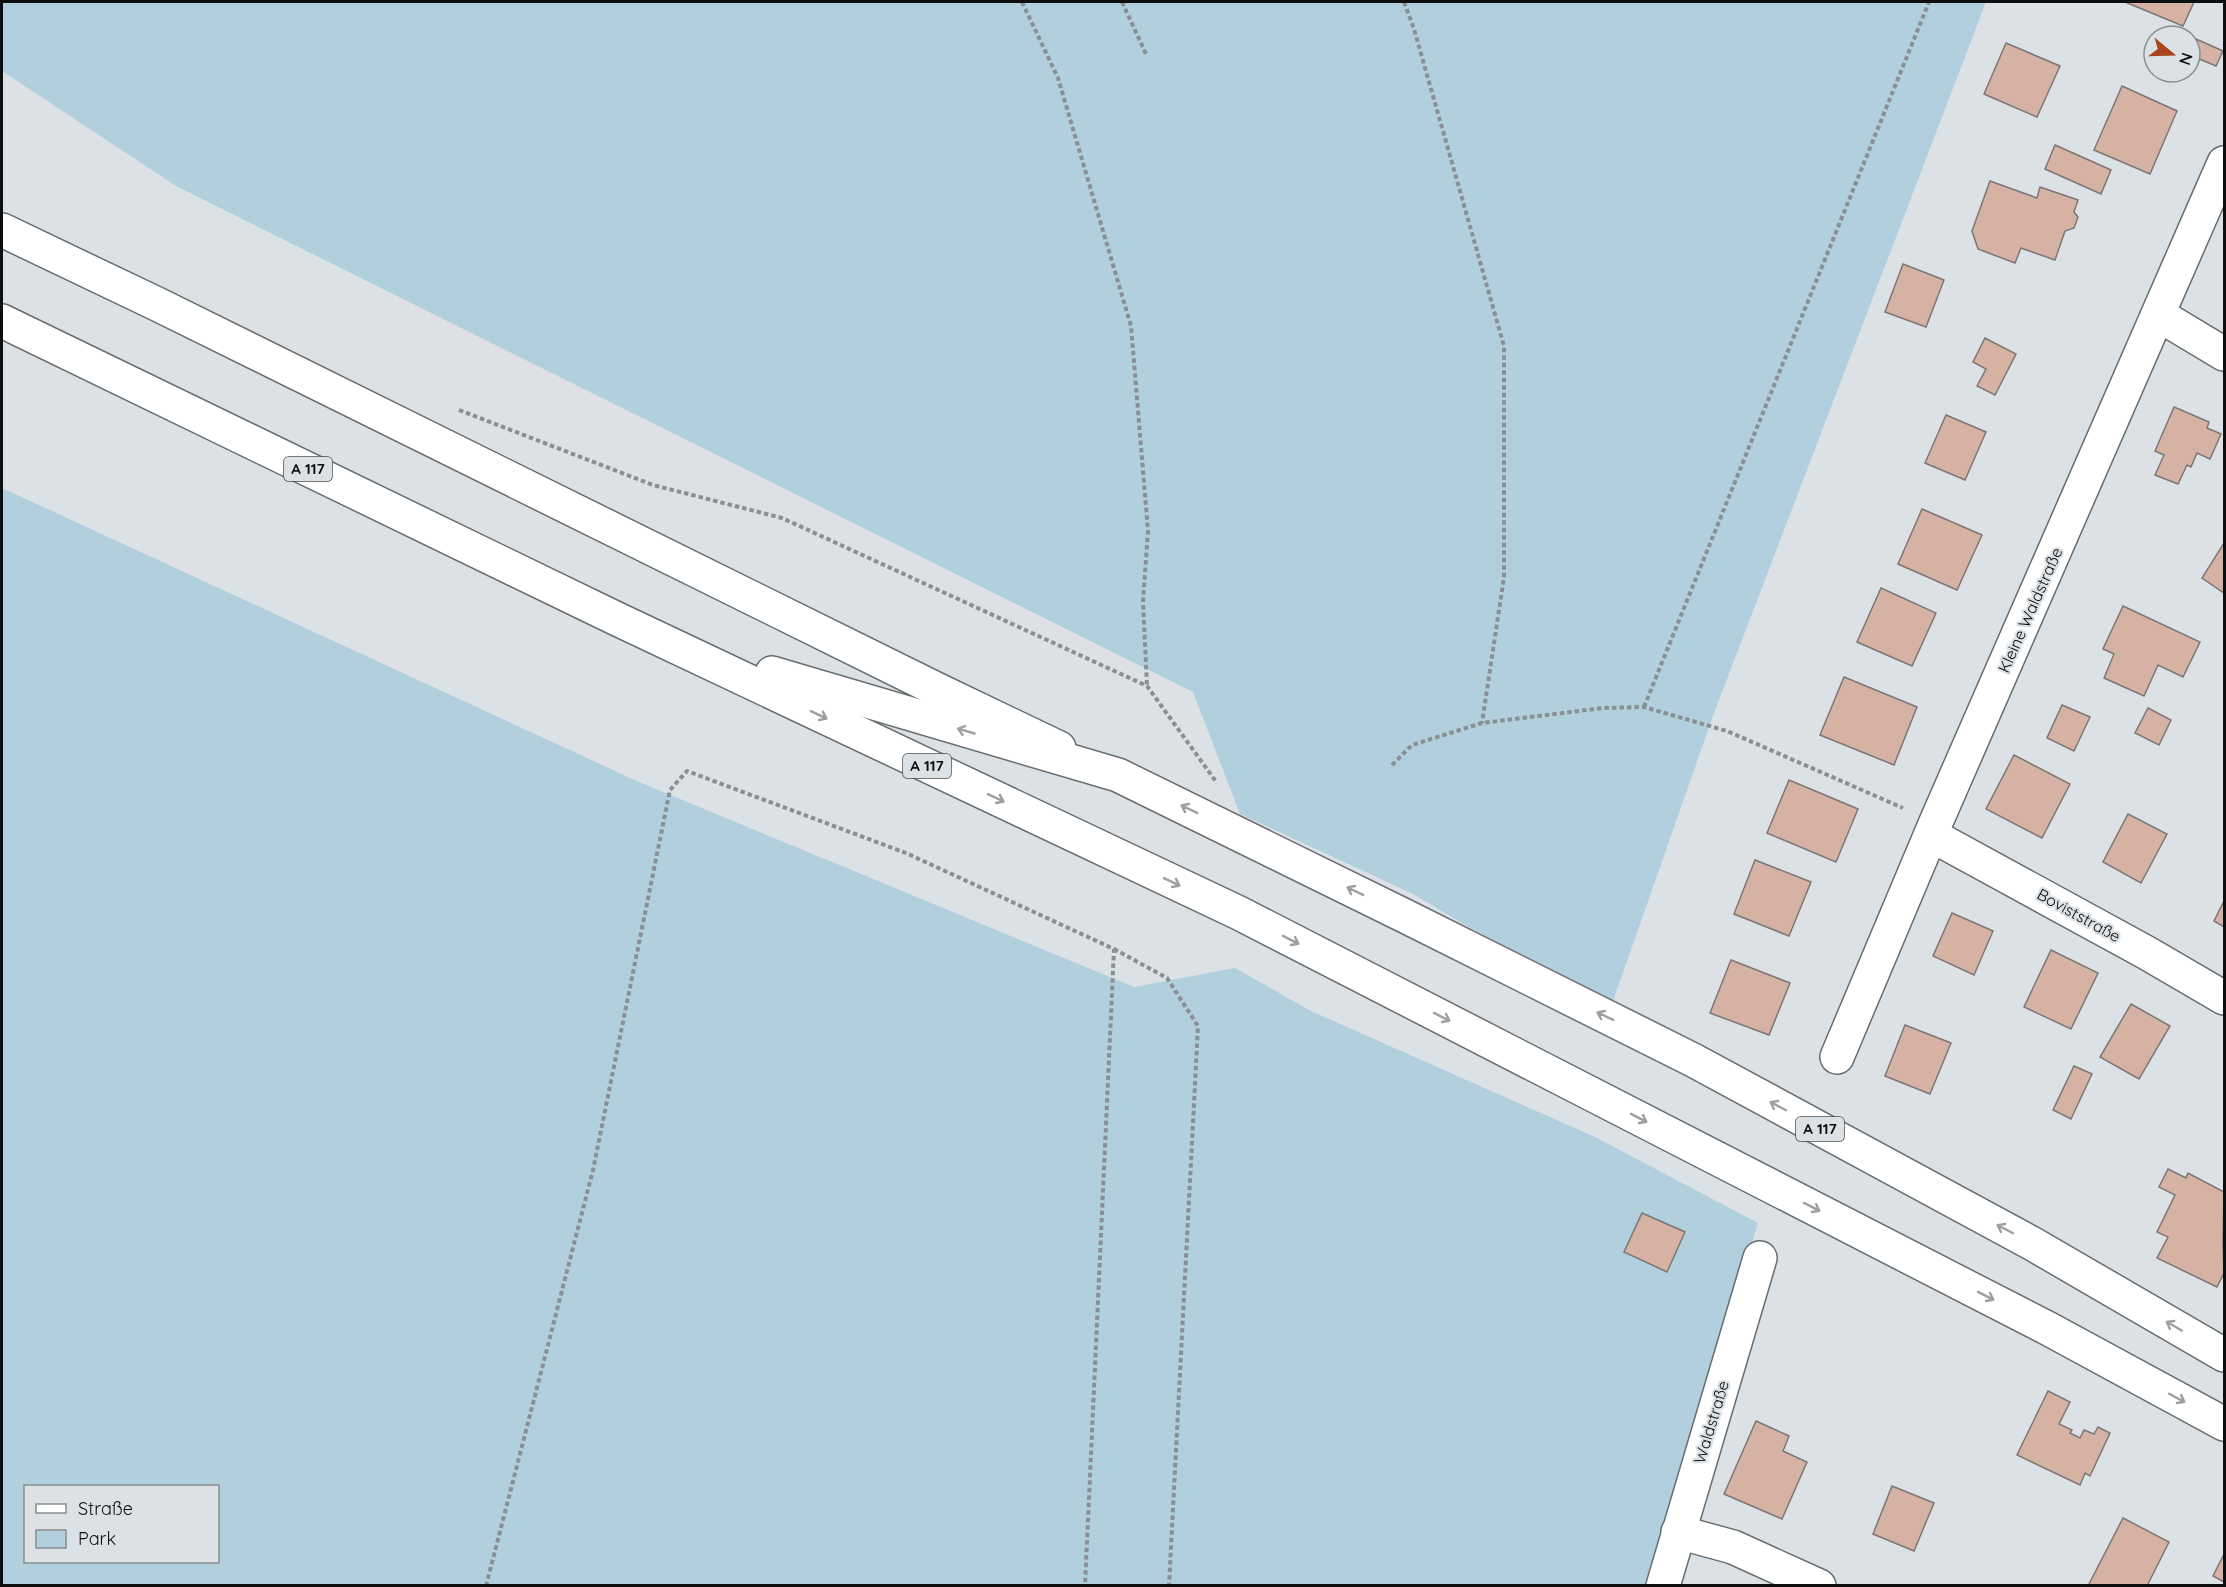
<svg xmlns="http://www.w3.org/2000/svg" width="2226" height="1587" font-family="Quicksand,sans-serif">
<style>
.green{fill:#b2cfde;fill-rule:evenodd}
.building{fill:#d6b2a5;stroke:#7c7775;stroke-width:1.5}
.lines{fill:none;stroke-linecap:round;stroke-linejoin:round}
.minor-casing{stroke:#676c6f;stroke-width:36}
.highway-casing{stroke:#676c6f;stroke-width:36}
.path{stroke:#8a8f92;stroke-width:4;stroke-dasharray:4.5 3;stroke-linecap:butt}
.minor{stroke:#fff;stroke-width:33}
.highway{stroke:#fff;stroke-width:33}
.oneway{stroke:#9e9f9f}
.labels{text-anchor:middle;stroke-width:4.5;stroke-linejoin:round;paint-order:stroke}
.shield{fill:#dbe1e5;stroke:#4a4d4f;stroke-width:1.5}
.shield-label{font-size:15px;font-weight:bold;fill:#0c0e0f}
.street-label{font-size:16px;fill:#0c0e0f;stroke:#dbe1e5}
</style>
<rect width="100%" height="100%" fill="#dbe1e5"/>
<g class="green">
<polygon points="2,2 1986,2 1714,713 1612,1004 1460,922 1413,894 1240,814 1193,692 176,186 2,71"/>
<path d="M2,488L639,782L1134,987L1235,968L1311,1011L1595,1137L1758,1223L1648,1585L2,1586ZM26,1486H218V1562H26Z"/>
</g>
<g class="building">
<polygon points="2125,2 2194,2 2183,26"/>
<polygon points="2196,39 2223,51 2216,66 2190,55"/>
<polygon points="2006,43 2060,66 2037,117 1984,94"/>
<polygon points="2122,86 2177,111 2150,174 2094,150"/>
<polygon points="2055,145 2111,170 2101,194 2045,169"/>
<polygon points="1990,181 2037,198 2040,187 2078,200 2074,212 2078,217 2074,228 2065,231 2055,260 2021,248 2015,263 1978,249 1972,231"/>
<polygon points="1903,264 1944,280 1926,327 1885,312"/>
<polygon points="1985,338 2016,354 1995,395 1977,386 1986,369 1973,362"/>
<polygon points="2174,407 2209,422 2207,428 2221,434 2210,459 2197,453 2191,467 2187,465 2178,484 2155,475 2164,455 2155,451"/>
<polygon points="1946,415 1986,432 1965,480 1925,463"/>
<polygon points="1922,509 1982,535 1957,590 1898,564"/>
<polygon points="2224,543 2224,593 2202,578"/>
<polygon points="1881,588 1936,613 1912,666 1857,642"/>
<polygon points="2123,606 2200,642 2183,677 2158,665 2144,696 2104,678 2114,654 2103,649"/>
<polygon points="1844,677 1917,707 1894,765 1820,735"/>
<polygon points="2062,705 2090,717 2074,751 2047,738"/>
<polygon points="2148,708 2171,720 2159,745 2135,733"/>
<polygon points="2014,755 2070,784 2042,838 1986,809"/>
<polygon points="1789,780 1858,809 1836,862 1767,833"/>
<polygon points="2128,814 2167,834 2141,883 2103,862"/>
<polygon points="1755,860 1811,882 1789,936 1734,914"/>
<polygon points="2224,901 2224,927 2214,921"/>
<polygon points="1952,913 1993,931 1974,975 1933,956"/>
<polygon points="2051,950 2098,973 2071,1029 2024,1007"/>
<polygon points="1731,960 1790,983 1769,1035 1710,1013"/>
<polygon points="2131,1004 2170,1026 2139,1079 2100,1057"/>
<polygon points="1905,1025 1951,1043 1930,1094 1885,1076"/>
<polygon points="2074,1066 2092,1074 2071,1119 2053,1110"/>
<polygon points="2168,1169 2186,1178 2188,1173 2224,1192 2223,1245 2224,1273 2217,1287 2157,1258 2168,1237 2157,1232 2175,1195 2159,1187"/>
<polygon points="1642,1213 1685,1232 1667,1272 1624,1252"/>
<polygon points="2048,1391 2070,1402 2059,1424 2072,1430 2070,1433 2080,1438 2084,1430 2094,1434 2098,1427 2110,1433 2090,1476 2085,1473 2080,1485 2017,1455"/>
<polygon points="1756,1421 1789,1436 1783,1451 1807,1462 1782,1519 1724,1494"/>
<polygon points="1892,1486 1934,1503 1914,1551 1873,1534"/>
<polygon points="2123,1518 2169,1542 2147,1586 2088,1586"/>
<polygon points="2224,1554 2224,1582 2213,1576"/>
</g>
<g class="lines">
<g class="minor-casing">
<g id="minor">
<polyline points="2,230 157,304 938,690 1059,748"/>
<polyline points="2159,315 2224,354"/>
<polyline points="1931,835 2147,953 2224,998"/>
<polyline points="1837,1057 1936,822 2224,163"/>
<polyline points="1678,1532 1733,1547 1819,1586"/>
<polyline points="1663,1586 1760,1258"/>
</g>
</g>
<g class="highway-casing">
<g id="highway">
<polyline points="2,321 615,618 1239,913 2049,1329 2224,1424"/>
<polyline points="772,673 1118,775 1407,917 1693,1060 2033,1244 2224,1355"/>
</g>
</g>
<g class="path">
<polyline points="1022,2 1058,78 1131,326 1148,531 1143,601 1147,686"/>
<polyline points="1122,2 1146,54"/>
<polyline points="1404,2 1414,29 1504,346 1504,577 1482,723"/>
<polyline points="459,410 653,485 782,518 1147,686 1217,783"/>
<polyline points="1644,707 1929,2"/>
<polyline points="1392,765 1412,745 1482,723 1603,708 1644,707 1727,731 1903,808"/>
<polyline points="1114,949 1167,978 1198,1026 1169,1586"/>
<polyline points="486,1586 593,1170 670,790 687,771 906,853 1114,949 1085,1586"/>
</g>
<use href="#minor" class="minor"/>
<use href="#highway" class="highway"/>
</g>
<defs><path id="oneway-shaft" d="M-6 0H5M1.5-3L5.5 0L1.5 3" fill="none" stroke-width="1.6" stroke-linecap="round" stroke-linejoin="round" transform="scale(1.5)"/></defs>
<g class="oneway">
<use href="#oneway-shaft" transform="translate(819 715) rotate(25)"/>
<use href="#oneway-shaft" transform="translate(966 731) rotate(-164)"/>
<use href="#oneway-shaft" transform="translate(996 798) rotate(25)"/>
<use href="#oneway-shaft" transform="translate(1189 809) rotate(-154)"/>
<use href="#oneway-shaft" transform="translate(1172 882) rotate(25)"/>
<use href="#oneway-shaft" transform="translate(1355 891) rotate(-154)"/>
<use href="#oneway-shaft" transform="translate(1291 940) rotate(27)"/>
<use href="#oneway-shaft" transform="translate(1605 1016) rotate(-154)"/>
<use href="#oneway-shaft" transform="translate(1442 1017) rotate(27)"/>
<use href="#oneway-shaft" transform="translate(1778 1106) rotate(-152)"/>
<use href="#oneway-shaft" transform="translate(1639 1118) rotate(27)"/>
<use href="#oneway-shaft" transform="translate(1812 1207) rotate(27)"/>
<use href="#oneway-shaft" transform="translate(2005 1229) rotate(-152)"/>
<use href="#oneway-shaft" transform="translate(1986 1296) rotate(27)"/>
<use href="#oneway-shaft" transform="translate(2174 1326) rotate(-150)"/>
<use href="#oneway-shaft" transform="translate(2177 1398) rotate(28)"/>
</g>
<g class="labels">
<g class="shield">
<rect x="284" y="457" width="48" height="24" rx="4.5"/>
<rect x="903" y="754" width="48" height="24" rx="4.5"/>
<rect x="1796" y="1117" width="48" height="24" rx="4.5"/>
</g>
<g class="shield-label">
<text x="308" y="474">A 117</text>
<text x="927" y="771">A 117</text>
<text x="1820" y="1134">A 117</text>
</g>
<g class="street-label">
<text transform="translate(2030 610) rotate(-66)" y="6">Kleine Waldstraße</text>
<text transform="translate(2079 915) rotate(29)" y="6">Boviststraße</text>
<text transform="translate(1711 1422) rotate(-73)" y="6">Waldstraße</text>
</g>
</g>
<rect width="2226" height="1587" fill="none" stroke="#0c0e0f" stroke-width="6"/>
<rect x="24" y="1485" width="195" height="78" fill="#dbe1e5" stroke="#888d8f" stroke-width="1.5"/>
<rect x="36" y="1504" width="30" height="9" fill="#ffffff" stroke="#888d8f" stroke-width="1.5"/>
<text x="78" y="1515" font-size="18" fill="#0c0e0f">Straße</text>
<rect x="36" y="1530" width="30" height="18" fill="#b2cfde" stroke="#888d8f" stroke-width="1.5"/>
<text x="78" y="1545" font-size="18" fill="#0c0e0f">Park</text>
<g transform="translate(2172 54) rotate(109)"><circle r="28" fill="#dbe1e5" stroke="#888d8f" stroke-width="1.5"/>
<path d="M0-4.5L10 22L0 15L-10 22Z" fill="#aa441b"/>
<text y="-9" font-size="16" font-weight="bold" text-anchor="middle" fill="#0c0e0f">N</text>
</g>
</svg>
